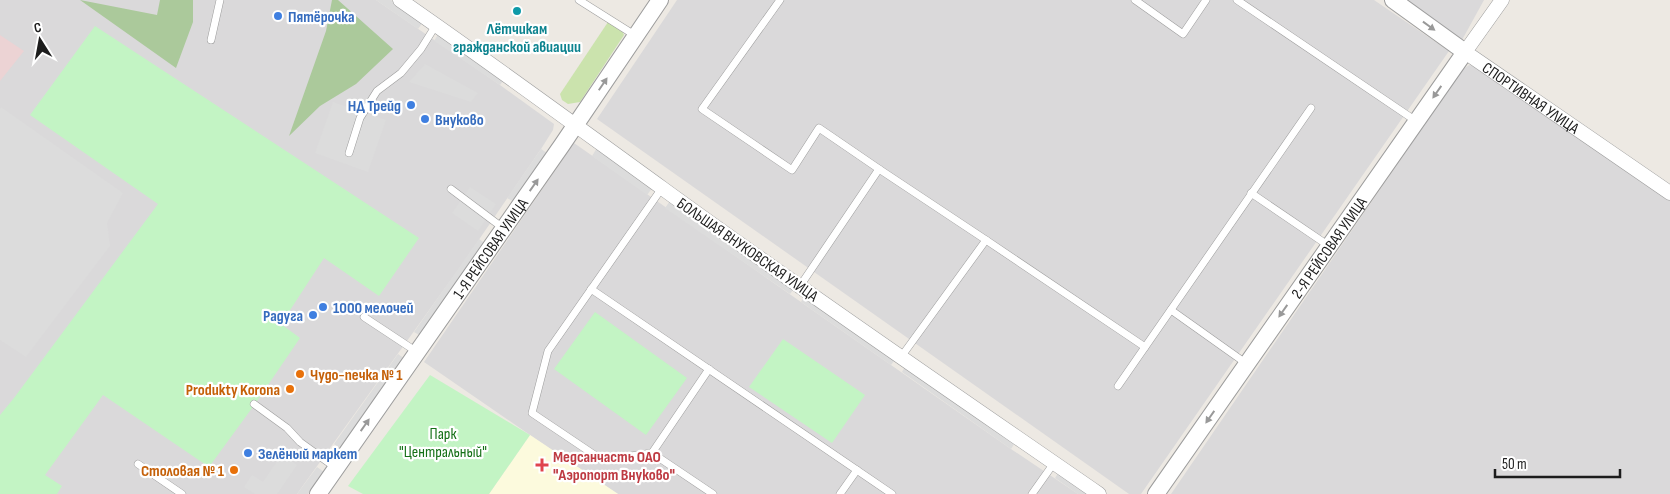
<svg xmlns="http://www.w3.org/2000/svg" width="1670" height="494" font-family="'Sofia Sans Condensed',sans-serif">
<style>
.residential{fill:#dad9da}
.commercial{fill:#ecd3d4}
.education{fill:#fcfadd}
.grass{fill:#cbe3ad}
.forest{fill:#abc99b}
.park{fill:#c3f4c4}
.parking{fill:#dcdcdc}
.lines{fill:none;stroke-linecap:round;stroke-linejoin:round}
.service-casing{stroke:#9d9d9d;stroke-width:8}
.minor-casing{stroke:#9d9d9d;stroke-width:15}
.tertiary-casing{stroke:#9d9d9d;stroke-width:18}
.service{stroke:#fff;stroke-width:7}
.minor{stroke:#fff;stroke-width:14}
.tertiary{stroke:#fff;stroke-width:16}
.oneway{fill:#999}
.culture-dot{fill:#0f9aa8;stroke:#fff;stroke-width:2}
.shop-dot{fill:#3f7fe0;stroke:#fff;stroke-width:2}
.food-dot{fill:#e8710a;stroke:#fff;stroke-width:2}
.health-dot{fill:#e0444e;stroke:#fff;stroke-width:2}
.labels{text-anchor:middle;stroke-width:4.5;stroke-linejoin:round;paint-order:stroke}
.shop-label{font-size:16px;font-weight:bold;fill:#366cbe;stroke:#fff;text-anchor:start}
.culture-label{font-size:16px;font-weight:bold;fill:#0d838f;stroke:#fff}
.street-label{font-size:16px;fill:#1c1c1c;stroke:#fff}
.food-label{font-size:16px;font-weight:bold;fill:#c56008;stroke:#fff;text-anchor:end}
.park-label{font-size:16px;fill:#157017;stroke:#fff}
.health-label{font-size:16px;font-weight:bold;fill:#be3a42;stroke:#fff;text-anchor:start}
</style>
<rect width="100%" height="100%" fill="#ede9e3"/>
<g class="residential">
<polygon points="0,0 376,0 500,85 554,124 553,130 541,149 463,263 297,494 0,494"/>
<polygon points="677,0 1374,0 1449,51 1141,494 1129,494 597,119"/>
<polygon points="1406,0 1484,0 1462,40"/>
<polygon points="1469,65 1477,67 1670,198 1670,494 1171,494 1462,70"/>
<polygon points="574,143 1011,449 1078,494 618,494 530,435 424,362"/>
</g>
<polygon class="commercial" points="0,35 24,51 0,81"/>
<polygon class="education" points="530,435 618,494 489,494"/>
<polygon class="grass" points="610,19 619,23 624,35 580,102 568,104 562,100 560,94"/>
<g class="forest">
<polygon points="80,0 157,15 160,0 193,0 193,22 176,68"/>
<polygon points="332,0 338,0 393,49 356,84 320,106 289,136 326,31"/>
</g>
<g class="park">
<polygon points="95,26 419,238 379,296 324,258 281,324 300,338 255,404 209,467 103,395 45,475 62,486 57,494 0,494 0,415 14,398 158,204 30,115"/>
<polygon points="595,312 687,378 646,435 554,369"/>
<polygon points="783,339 865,395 832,443 749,387"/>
<polygon points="430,375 530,435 489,494 363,494 348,486"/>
</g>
<g class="parking">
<polygon points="376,0 391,0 423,22 418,29"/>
<polygon points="439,33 505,78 500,85 434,41"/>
<polygon points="425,64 478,93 471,102 409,82"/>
<polygon points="333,102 386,120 368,172 315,153"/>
<polygon points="1,107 123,193 107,223 110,246 26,357 0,340 0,109"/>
<polygon points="597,148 653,187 647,195 592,156"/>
<polygon points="541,149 547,153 514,202 507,198"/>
<polygon points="470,187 496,204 478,231 452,213"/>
<polygon points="670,201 795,287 790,294 665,208"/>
<polygon points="479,239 486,244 421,336 414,332"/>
<polygon points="805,295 896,358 891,365 801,302"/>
<polygon points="398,354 405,359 341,449 334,444"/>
<polygon points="906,365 1016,441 1011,449 902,372"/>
<polygon points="282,454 297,465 277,494 255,494 244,487 252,475 263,482"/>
<polygon points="317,467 324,472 308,494 297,494"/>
<polygon points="1059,472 1090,494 1078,494 1055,478"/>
</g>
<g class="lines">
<g class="service-casing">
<g id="service">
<polyline points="579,0 636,36"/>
<polyline points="780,0 702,109 792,170 819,128 879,169"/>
<polyline points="1135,0 1183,34 1206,0"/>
<polyline points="1237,0 1416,121"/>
<polyline points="211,40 220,0"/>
<polyline points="349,153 360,118 377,91 401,73 421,49 436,25"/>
<polyline points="662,188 548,351 532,413 602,460 652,453 713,494"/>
<polyline points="451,189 503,228"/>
<polyline points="1251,193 1329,246"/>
<polyline points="986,240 1145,347"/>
<polyline points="800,286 879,169 986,240 901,357"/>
<polyline points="591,289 892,494"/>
<polyline points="1171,310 1247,364"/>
<polyline points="364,317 417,352"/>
<polyline points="1118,386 1311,108"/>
<polyline points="254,404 287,428 300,442 336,468"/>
<polyline points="652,453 709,369"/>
<polyline points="138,464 182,494"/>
<polyline points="840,494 857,470"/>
<polyline points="1032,494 1054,463"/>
</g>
</g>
<g class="minor-casing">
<g id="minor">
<path d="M400,0C488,61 575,125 662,188C806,293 953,393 1099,494"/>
<path id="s1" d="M1502,0L1465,52L1670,193"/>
</g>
</g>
<g class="tertiary-casing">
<g id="tertiary">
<path id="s2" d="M318,494L562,145L660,0"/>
<path id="s3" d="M1156,494L1465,52L1393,0"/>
</g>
</g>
<use href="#service" class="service"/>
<use href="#minor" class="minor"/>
<use href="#tertiary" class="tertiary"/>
</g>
<defs><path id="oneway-solid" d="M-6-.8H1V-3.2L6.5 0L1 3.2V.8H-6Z" transform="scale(1.25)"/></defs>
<g class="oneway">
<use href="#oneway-solid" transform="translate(1429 26) rotate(36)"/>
<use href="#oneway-solid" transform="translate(603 84) rotate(-56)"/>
<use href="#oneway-solid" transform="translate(1437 92) rotate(125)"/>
<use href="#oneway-solid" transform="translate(534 185) rotate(-55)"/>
<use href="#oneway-solid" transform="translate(1283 311) rotate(125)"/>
<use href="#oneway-solid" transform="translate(1210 417) rotate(125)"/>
<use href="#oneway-solid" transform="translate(365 425) rotate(-55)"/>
</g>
<circle class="culture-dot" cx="517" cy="11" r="5"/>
<g class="shop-dot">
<circle cx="278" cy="16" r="5"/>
<circle cx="411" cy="105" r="5"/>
<circle cx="425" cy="119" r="5"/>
<circle cx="323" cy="307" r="5"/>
<circle cx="313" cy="315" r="5"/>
<circle cx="248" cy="453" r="5"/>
</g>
<g class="food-dot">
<circle cx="300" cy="374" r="5"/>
<circle cx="290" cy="389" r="5"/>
<circle cx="234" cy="470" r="5"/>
</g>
<path class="health-dot" d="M539.5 457.5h5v5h5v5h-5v5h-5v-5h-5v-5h5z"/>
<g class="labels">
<g class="shop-label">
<text x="288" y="22">Пятёрочка</text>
<text x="401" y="111" text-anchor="end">НД Трейд</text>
<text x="435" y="125">Внуково</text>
<text x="333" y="313">1000 мелочей</text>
<text x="303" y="321" text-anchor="end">Радуга</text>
<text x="258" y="459">Зелёный маркет</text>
</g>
<g class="culture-label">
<text x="517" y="34">Лётчикам<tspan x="517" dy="18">гражданской авиации</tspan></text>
</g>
<g class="street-label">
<text dy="6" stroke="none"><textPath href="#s1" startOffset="144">СПОРТИВНАЯ УЛИЦА</textPath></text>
<text dy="6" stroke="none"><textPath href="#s3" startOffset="301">2-Я РЕЙСОВАЯ УЛИЦА</textPath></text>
<text dy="6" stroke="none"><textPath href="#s2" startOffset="300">1-Я РЕЙСОВАЯ УЛИЦА</textPath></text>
<text transform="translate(748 249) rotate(35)" y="6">БОЛЬШАЯ ВНУКОВСКАЯ УЛИЦА</text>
</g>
<g class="food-label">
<text x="310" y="380" text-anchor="start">Чудо-печка № 1</text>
<text x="280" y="395">Produkty Korona</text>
<text x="224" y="476">Столовая № 1</text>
</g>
<g class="park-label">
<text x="443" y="439">Парк<tspan x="443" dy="18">"Центральный"</tspan></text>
</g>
<g class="health-label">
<text x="553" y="462">Медсанчасть ОАО<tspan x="553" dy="18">"Аэропорт Внуково"</tspan></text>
</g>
</g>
<g transform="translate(40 40) rotate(349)" stroke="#ffffff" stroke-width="4" paint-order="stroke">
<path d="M0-4L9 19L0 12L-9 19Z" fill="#1c1c1c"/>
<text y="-8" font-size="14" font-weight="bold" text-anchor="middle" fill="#1c1c1c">С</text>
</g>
<path d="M1495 469v8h125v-8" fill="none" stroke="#1c1c1c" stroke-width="2.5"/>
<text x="1502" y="469" font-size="15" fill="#1c1c1c" stroke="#ffffff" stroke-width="4" paint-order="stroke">50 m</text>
</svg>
